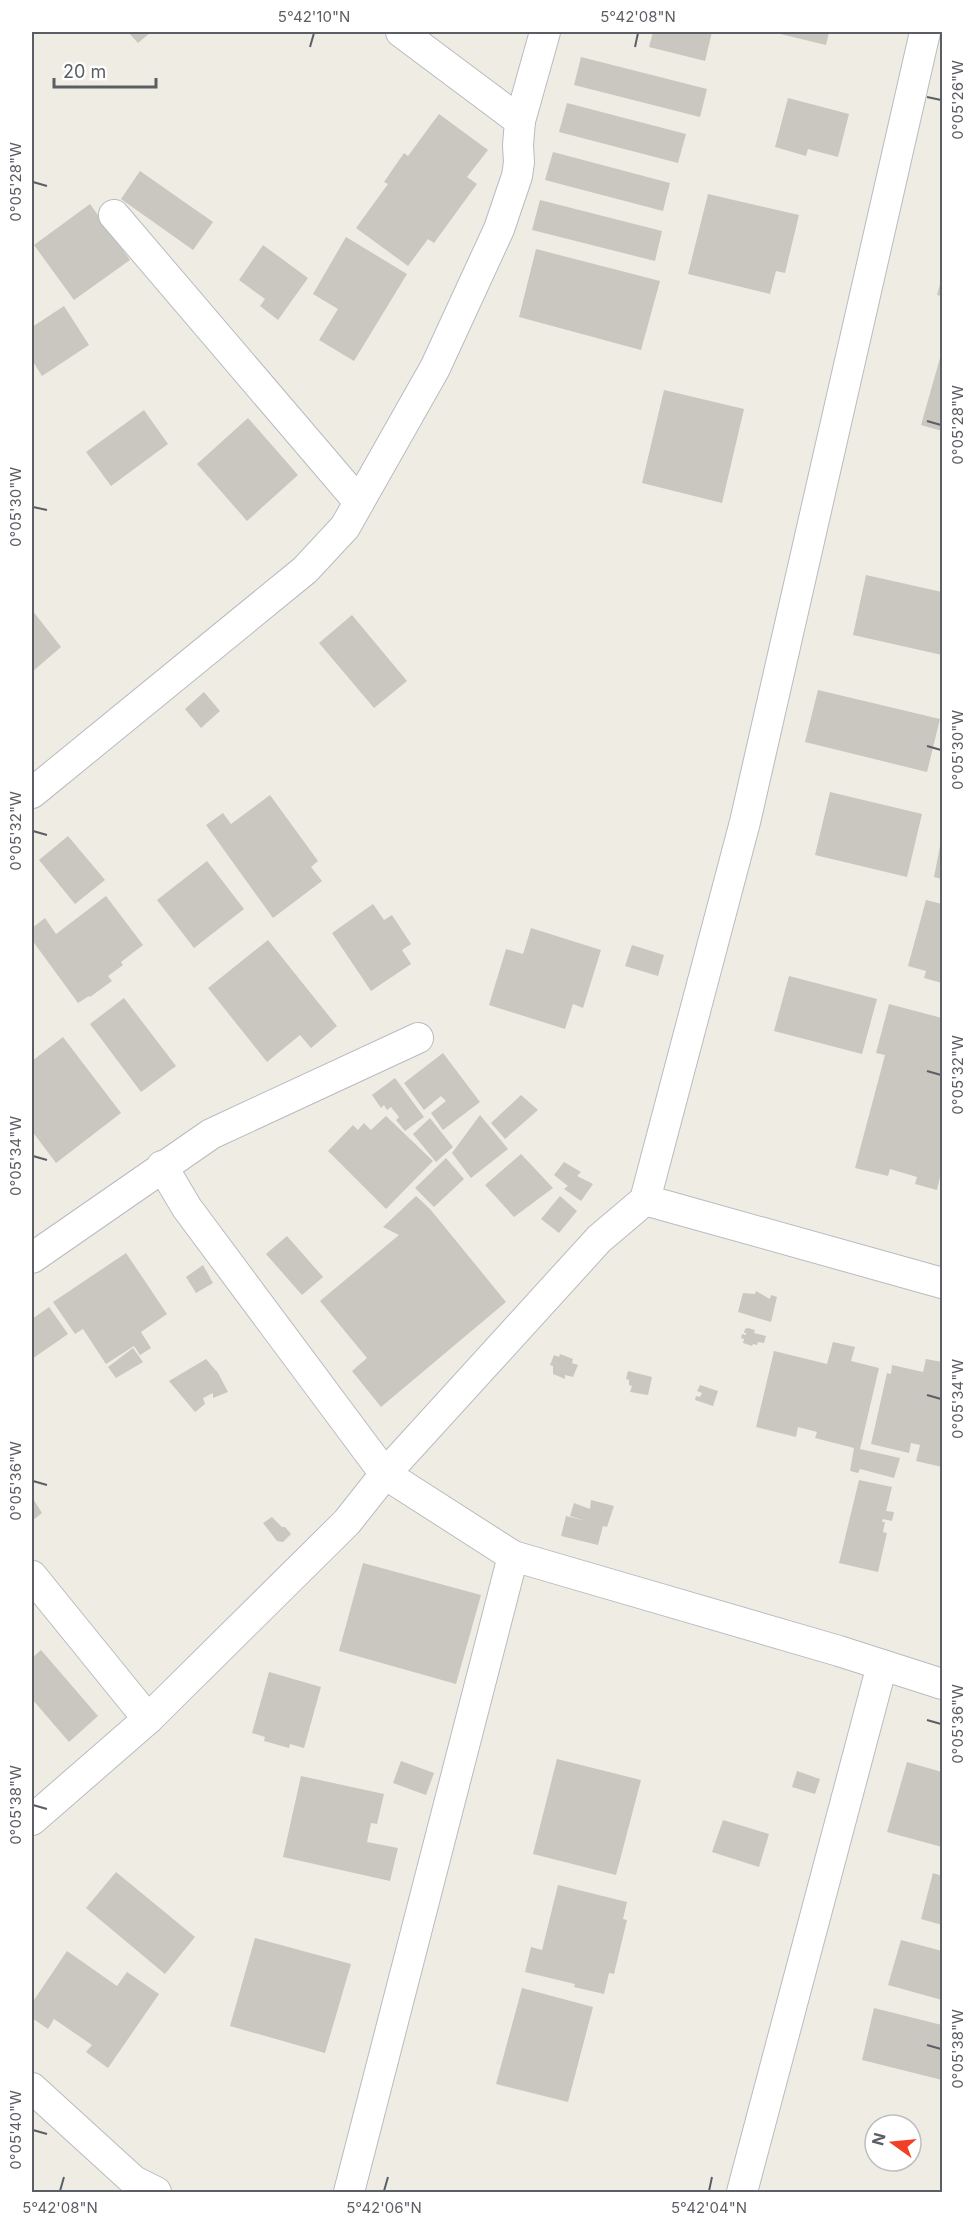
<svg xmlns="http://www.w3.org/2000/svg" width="974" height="2224" font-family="Inter,sans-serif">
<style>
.building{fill:#cac6c0}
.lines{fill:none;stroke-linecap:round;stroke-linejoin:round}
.minor-casing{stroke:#b8bbc0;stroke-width:32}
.minor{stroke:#fff;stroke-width:30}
.ticks{fill:none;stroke:#5b5f65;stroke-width:2}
.neatline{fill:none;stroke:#5b5f65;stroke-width:2}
.ticks-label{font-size:15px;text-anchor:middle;fill:#5b5f65}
</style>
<rect width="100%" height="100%" fill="#efede3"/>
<g class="building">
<polygon points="128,32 151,32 138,43"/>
<polygon points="653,32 712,32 705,61 649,47"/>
<polygon points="772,32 829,32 826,45"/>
<polygon points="581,57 707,89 700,117 574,85"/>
<polygon points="788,98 849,114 838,157 808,149 806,156 775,147"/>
<polygon points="567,103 686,134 678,163 559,132"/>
<polygon points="439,114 488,150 467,177 477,184 434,243 428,239 408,266 356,228 388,184 384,182 404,153 408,156"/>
<polygon points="553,152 670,183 663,211 545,180"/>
<polygon points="140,171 213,222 193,250 121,199"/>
<polygon points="708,194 799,215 785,273 776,271 770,294 688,274"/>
<polygon points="540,200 662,231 655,261 532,230"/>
<polygon points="90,204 130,260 74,300 34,245"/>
<polygon points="346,237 407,274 354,361 319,340 338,309 313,294"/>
<polygon points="263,245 308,278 278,320 260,306 265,299 239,280"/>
<polygon points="536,249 660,281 641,350 519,317"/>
<polygon points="942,277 942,296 937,295"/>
<polygon points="64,306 89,345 42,376 32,360 32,327"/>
<polygon points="940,358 942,359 942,431 921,425"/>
<polygon points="664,390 744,409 722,503 642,483"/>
<polygon points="144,410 168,444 111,486 86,452"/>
<polygon points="248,418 298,475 247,521 197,464"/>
<polygon points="866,575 942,592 942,655 853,635"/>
<polygon points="32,610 61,647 32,672"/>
<polygon points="352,615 407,681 374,708 319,643"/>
<polygon points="818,690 940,719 927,772 805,742"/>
<polygon points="204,692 220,711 201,728 185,709"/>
<polygon points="830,792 922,814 907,877 815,855"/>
<polygon points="270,795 318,861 311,867 322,881 273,918 206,825 223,813 231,824"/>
<polygon points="68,836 105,880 75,904 39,860"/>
<polygon points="941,841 942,842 942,879 934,877"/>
<polygon points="207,861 244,909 194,948 157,900"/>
<polygon points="106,896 143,945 121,962 123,965 108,976 112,981 90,997 89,996 78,1003 32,940 32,928 45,918 56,934"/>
<polygon points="926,900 942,904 942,983 924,978 926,971 908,966"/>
<polygon points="373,904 384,920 392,915 411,944 402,950 411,964 371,991 332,933"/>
<polygon points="531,928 601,950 583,1008 573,1004 565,1029 489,1005 506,949 523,954"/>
<polygon points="268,940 337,1026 311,1048 300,1035 267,1062 208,988"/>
<polygon points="632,945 664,955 658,976 625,966"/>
<polygon points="789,976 877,999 862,1054 774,1031"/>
<polygon points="124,998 176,1066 141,1092 90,1024"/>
<polygon points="889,1004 942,1018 942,1168 937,1190 915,1184 917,1177 890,1169 888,1176 855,1168 885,1055 876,1053"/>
<polygon points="63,1037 121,1113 56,1163 32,1131 32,1061"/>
<polygon points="443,1053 480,1102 443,1130 431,1113 446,1101 441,1096 424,1110 404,1083"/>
<polygon points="395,1078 424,1117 405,1131 396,1120 399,1117 391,1107 387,1110 384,1105 381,1108 372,1095"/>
<polygon points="521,1095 538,1110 505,1139 491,1123"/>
<polygon points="480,1115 508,1149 471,1178 452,1153"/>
<polygon points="386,1116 433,1161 386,1209 328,1151 353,1125 358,1130 364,1123 371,1130"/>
<polygon points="430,1118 453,1147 436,1162 413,1134"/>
<polygon points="521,1154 553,1188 514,1217 485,1185"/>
<polygon points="446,1158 464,1179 434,1207 415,1188"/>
<polygon points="564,1162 581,1172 577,1176 593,1184 581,1201 564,1189 568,1186 554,1175"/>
<polygon points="416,1196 430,1209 506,1302 381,1407 352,1371 367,1358 320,1301 399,1235 383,1227"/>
<polygon points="560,1196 577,1211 559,1233 541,1219"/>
<polygon points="287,1236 323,1277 302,1295 266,1254"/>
<polygon points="126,1253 167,1314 141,1332 151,1348 140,1355 134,1346 106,1364 83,1329 75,1334 53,1302"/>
<polygon points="203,1265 213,1283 196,1293 186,1277"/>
<polygon points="756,1291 770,1299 771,1295 777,1297 771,1322 738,1312 743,1293 755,1294"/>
<polygon points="49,1307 68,1334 32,1359 32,1319"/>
<polygon points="748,1328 755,1330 754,1333 766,1336 764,1343 758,1342 757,1345 753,1344 752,1346 743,1343 744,1339 741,1338 742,1334 746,1335 746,1333 744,1333 745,1329"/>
<polygon points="833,1342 855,1347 851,1361 879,1368 860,1449 900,1458 894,1478 860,1469 858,1473 850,1471 854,1448 815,1438 817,1432 798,1427 796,1437 756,1427 774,1351 827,1364"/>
<polygon points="133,1348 143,1362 116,1378 108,1367"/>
<polygon points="560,1354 573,1359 572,1363 578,1365 573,1377 565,1375 565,1379 553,1374 553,1366 550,1365 554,1355 559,1357"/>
<polygon points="206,1359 218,1373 228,1392 213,1398 213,1393 203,1398 205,1404 195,1412 169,1381"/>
<polygon points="926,1359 942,1362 942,1467 916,1461 920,1445 911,1443 909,1453 871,1444 887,1373 891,1374 892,1365 923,1372"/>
<polygon points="628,1371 652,1377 648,1395 630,1392 632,1386 629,1385 629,1380 626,1379"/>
<polygon points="700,1385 718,1391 713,1406 695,1400 696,1396 700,1397 702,1393 697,1391"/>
<polygon points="859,1480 892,1487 886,1511 894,1512 892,1521 883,1519 882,1522 885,1522 883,1532 887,1533 878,1572 839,1563"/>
<polygon points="32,1497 42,1513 32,1521"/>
<polygon points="591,1500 614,1506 607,1527 603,1526 598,1545 561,1536 566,1516 586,1521 570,1516 574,1503 590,1509"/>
<polygon points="272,1517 282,1527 285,1527 291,1534 283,1542 277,1541 263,1523"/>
<polygon points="363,1563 481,1595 456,1684 339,1651"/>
<polygon points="41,1650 98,1716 69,1742 32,1699 32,1658"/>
<polygon points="269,1672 321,1687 304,1748 290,1744 289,1748 264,1741 265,1737 252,1733"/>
<polygon points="557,1759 641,1780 616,1875 533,1854"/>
<polygon points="401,1761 434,1773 426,1795 393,1783"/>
<polygon points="907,1762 942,1772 942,1847 887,1832"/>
<polygon points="797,1771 820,1779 815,1794 792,1787"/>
<polygon points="301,1776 384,1794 377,1824 371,1823 367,1842 398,1848 390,1881 283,1857"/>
<polygon points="723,1820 769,1834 759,1867 712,1852"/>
<polygon points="116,1872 195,1937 165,1974 86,1908"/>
<polygon points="933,1873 942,1876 942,1925 921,1919"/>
<polygon points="558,1885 627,1902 623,1919 627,1920 614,1974 609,1973 604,1994 574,1987 575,1984 525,1972 531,1947 542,1950"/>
<polygon points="255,1938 351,1964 325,2053 230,2026"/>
<polygon points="901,1940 942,1951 942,2000 888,1985"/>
<polygon points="67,1951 117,1986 127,1972 159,1994 108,2068 86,2052 92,2045 54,2019 48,2029 32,2018 32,2003"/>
<polygon points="522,1988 593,2007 568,2102 496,2084"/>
<polygon points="874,2008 942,2025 942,2080 862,2060"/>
</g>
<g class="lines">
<g class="minor-casing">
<g id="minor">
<polyline points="520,121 545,32"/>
<polyline points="114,215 359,502"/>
<polyline points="32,793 305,570 345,527 435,368 499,229 517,176 519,162 518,145 520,121 401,32"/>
<polyline points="162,1166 187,1208 385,1474 513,1556 839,1651 942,1684"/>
<polyline points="645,1200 942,1283"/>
<polyline points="32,1258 211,1134 418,1038"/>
<polyline points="32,1576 148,1719"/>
<polyline points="32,1820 148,1719 347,1522 385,1474 599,1239 645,1200 745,822 925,32"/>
<polyline points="32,2088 134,2181 156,2192"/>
<polyline points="349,2192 513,1556"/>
<polyline points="742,2192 882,1665"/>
</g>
</g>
<use href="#minor" class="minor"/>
</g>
<path class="ticks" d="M310,47L314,33M635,47L638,33M927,97L941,100M33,182L47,186M927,421L941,425M33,507L47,510M927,746L941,750M33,831L47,835M927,1071L941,1075M33,1156L47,1160M927,1395L941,1399M33,1481L47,1485M927,1720L941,1724M33,1805L47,1809M927,2045L941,2049M33,2130L47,2134M60,2191L64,2177M384,2191L388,2177M709,2191L712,2177"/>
<rect width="974" height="2224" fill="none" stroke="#ffffff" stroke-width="66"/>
<g transform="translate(893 2143) rotate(285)"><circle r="28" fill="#ffffff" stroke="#bdbfc1" stroke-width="1.5"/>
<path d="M0-4.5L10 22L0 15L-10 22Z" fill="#f04128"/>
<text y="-9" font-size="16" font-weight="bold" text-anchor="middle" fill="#5b5f65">N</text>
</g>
<path d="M54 78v9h102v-9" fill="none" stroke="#5b5f65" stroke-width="3"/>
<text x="63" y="78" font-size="18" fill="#5b5f65" stroke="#ffffff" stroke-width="4.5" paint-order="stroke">20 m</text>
<rect x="33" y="33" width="908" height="2158" class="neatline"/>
<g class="ticks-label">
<text x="314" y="22">5°42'10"N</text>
<text x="638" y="22">5°42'08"N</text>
<text transform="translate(958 100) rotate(-90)" y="5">0°05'26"W</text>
<text transform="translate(16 182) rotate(-90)" y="5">0°05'28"W</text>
<text transform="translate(958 425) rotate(-90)" y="5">0°05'28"W</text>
<text transform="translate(16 507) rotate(-90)" y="5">0°05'30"W</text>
<text transform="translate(958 750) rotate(-90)" y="5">0°05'30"W</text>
<text transform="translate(16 831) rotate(-90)" y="5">0°05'32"W</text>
<text transform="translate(958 1075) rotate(-90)" y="5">0°05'32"W</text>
<text transform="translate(16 1156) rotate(-90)" y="5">0°05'34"W</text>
<text transform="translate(958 1399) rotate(-90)" y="5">0°05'34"W</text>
<text transform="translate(16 1481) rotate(-90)" y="5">0°05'36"W</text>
<text transform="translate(958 1724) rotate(-90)" y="5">0°05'36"W</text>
<text transform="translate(16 1805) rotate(-90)" y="5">0°05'38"W</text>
<text transform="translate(958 2049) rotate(-90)" y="5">0°05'38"W</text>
<text transform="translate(16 2130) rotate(-90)" y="5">0°05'40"W</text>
<text x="60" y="2213">5°42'08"N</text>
<text x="384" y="2213">5°42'06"N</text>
<text x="709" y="2213">5°42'04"N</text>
</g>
</svg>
